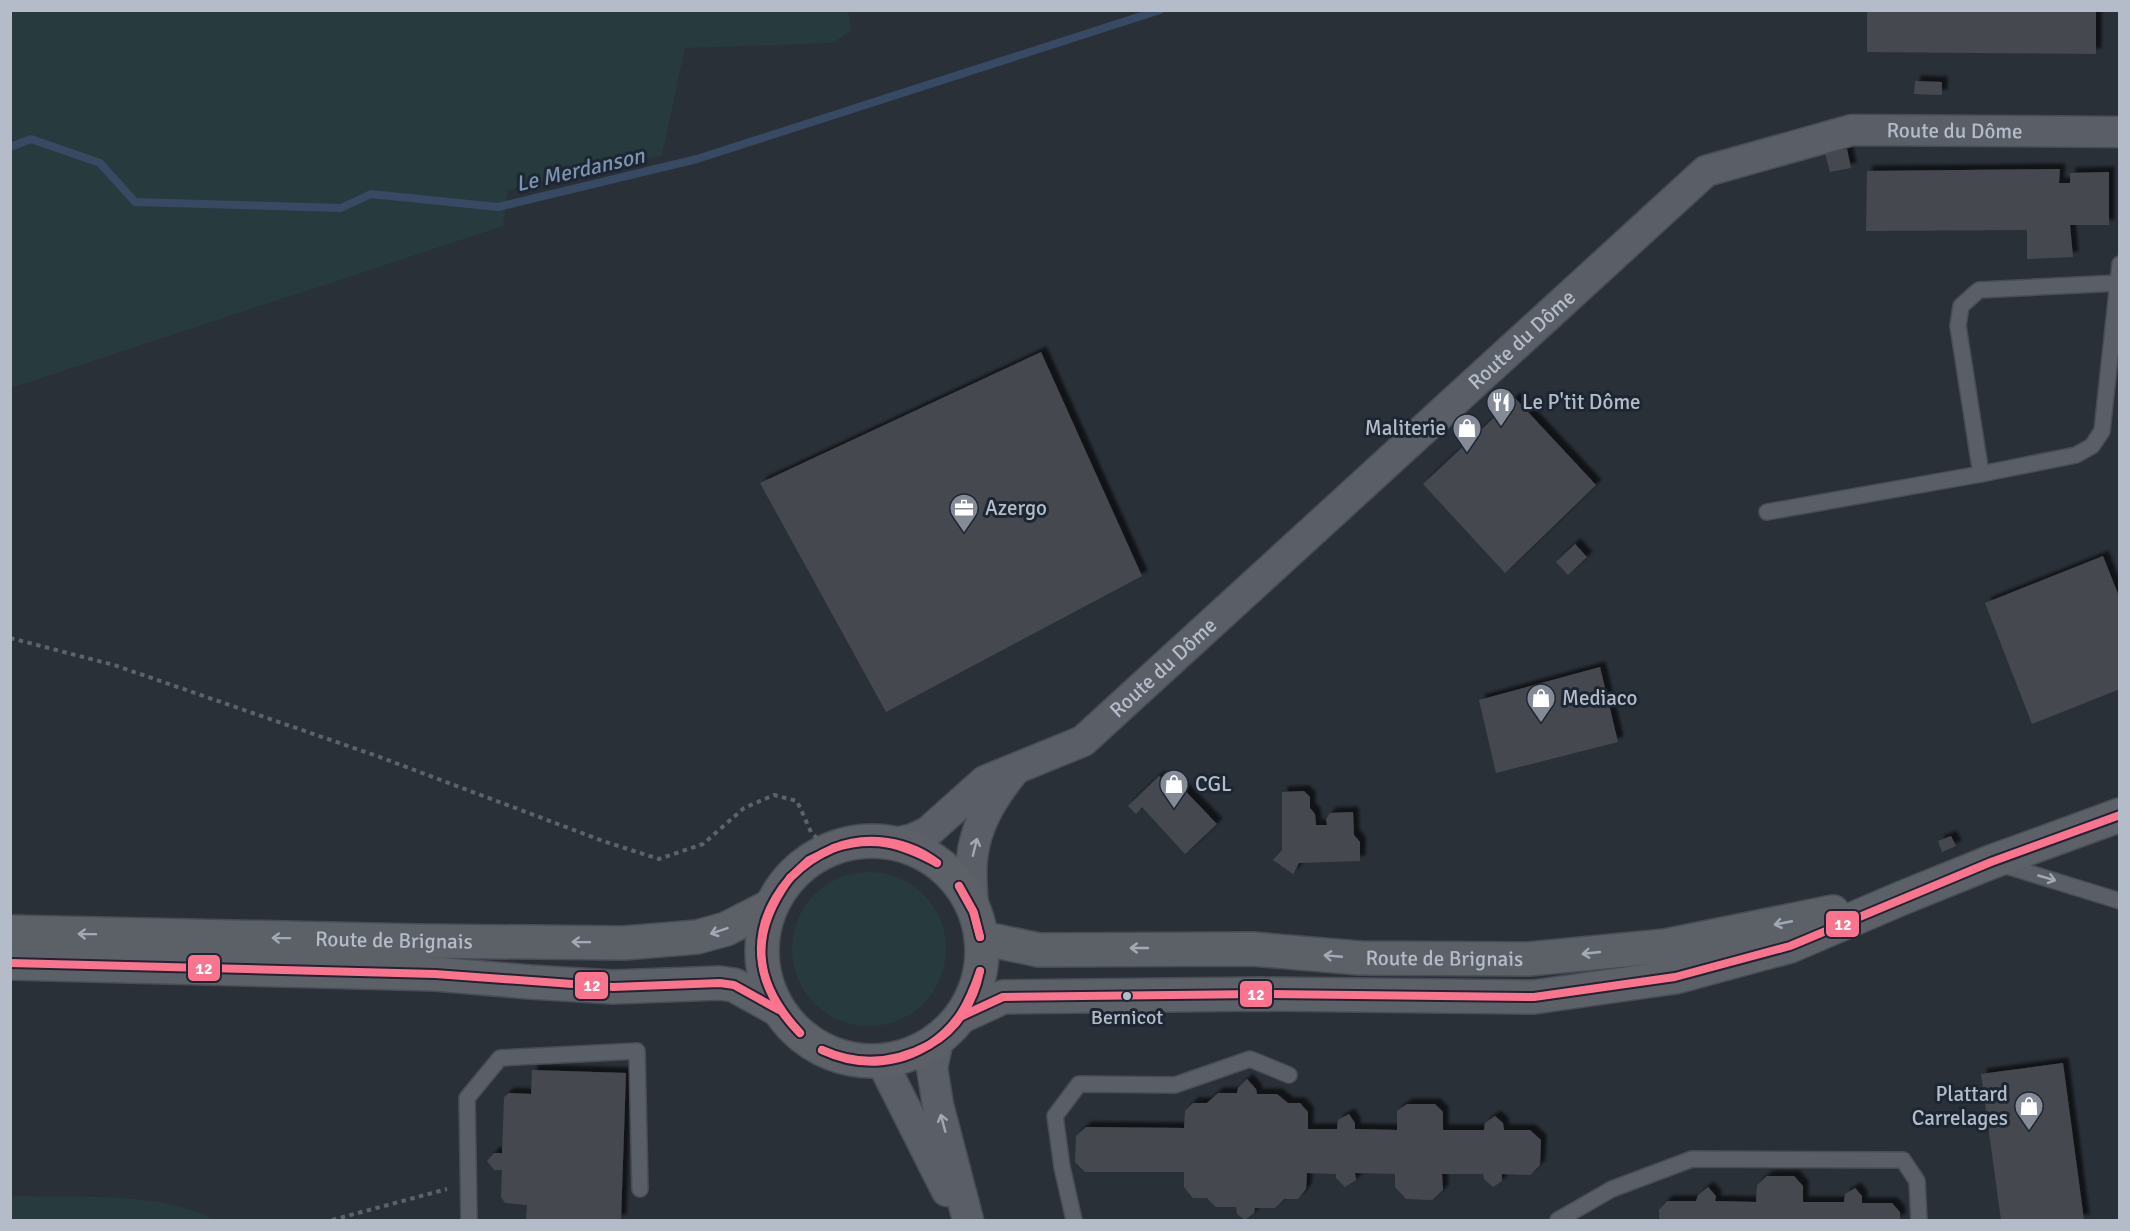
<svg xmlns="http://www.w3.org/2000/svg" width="2130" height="1231" font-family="Signika,sans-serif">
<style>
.green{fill:#273a3e}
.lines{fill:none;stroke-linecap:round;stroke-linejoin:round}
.stream{stroke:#384963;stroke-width:8}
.building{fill:#444950;filter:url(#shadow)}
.lane-casing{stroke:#484c53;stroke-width:18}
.street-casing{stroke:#484c53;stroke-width:33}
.primary-casing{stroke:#484c55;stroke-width:36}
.path{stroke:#5d636a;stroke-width:4;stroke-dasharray:4.5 4.5;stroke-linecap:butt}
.lane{stroke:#5a5e66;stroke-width:15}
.street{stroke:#5a5e66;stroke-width:30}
.primary{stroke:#5c6168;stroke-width:33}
.bus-1-casing{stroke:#1d2633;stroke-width:12}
.bus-1{stroke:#fc738d;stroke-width:8}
.oneway{stroke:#a2a9b5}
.oneway2{stroke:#a2aab6}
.bus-dot{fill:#b4bcc9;stroke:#1d2633;stroke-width:2}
.labels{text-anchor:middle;stroke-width:6;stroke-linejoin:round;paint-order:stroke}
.bus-label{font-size:20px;fill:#b4bcc9;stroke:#1d2633}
.street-label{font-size:21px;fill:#b4bcc9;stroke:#1d2633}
.poi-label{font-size:21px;fill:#b4bcc9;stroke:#1d2633;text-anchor:start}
.water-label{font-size:22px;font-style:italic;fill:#7c92b1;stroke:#1d2633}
.line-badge{stroke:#1d2633;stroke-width:2}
.badge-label{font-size:16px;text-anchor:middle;font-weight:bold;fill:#fff}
</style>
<defs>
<filter id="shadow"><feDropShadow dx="5.5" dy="-5.5" stdDeviation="1.5" flood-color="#0009"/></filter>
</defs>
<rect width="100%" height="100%" fill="#2a3038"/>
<g class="green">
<polygon points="848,11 851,30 833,43 685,48 662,155 508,190 503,226 11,388 11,11"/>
<circle cx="869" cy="949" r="77"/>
<path d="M11,1196C70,1198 162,1190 214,1220H11Z"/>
</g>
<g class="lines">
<polyline class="stream" points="10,147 31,139 100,163 135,202 341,208 371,194 498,207 697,159 1160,10"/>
</g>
<g class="building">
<polygon points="1867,10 2096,10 2096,54 1867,52"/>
<polygon points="1915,81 1942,82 1942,95 1914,94"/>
<polygon points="1847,149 1851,168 1830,172 1825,153"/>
<polygon points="2060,169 2059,183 2070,183 2070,173 2109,172 2109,225 2070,225 2073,257 2027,259 2027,230 1866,231 1867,171"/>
<polygon points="1041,352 1142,576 886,712 760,483"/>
<polygon points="1515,398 1596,485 1505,573 1423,484"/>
<polygon points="1575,544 1587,557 1568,575 1556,562"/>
<polygon points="2103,556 2120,599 2120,689 2032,724 1985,603"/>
<polygon points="1600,667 1618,742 1496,773 1479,700"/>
<polygon points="1159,776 1166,783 1172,777 1217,824 1185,854 1142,807 1136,814 1128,806"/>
<polygon points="1304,791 1310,797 1310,808 1315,814 1316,825 1327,825 1326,819 1330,813 1353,812 1354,835 1360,842 1360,861 1299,863 1293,874 1273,860 1282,850 1282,792"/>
<polygon points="1951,836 1956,846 1942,852 1938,841"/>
<polygon points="2063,1063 2084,1220 2001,1220 1981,1074"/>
<polygon points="532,1070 626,1073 621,1220 526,1220 527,1205 505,1203 501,1197 502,1170 494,1170 487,1161 494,1153 502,1153 504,1097 509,1093 531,1094"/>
<polygon points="1247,1079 1256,1089 1257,1094 1277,1094 1288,1103 1300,1103 1308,1112 1308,1129 1337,1129 1338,1120 1349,1114 1355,1123 1355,1129 1397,1130 1397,1111 1407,1104 1435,1104 1443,1112 1443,1130 1484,1130 1485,1123 1495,1116 1503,1123 1504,1130 1530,1130 1541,1140 1540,1165 1530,1175 1502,1174 1502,1181 1493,1187 1484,1179 1483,1174 1442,1174 1443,1190 1432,1200 1406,1199 1395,1187 1395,1174 1355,1173 1356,1180 1345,1187 1336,1178 1336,1174 1307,1173 1306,1189 1298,1199 1284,1199 1275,1208 1255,1208 1254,1213 1245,1220 1237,1214 1236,1207 1216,1207 1207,1198 1193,1198 1184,1187 1184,1172 1085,1172 1075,1162 1076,1136 1086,1127 1184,1128 1185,1111 1193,1103 1207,1103 1218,1093 1237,1093 1238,1088"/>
<polygon points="1767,1176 1794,1176 1803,1186 1803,1202 1844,1202 1845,1194 1855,1188 1862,1196 1862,1203 1892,1203 1900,1212 1900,1220 1659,1220 1659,1210 1667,1201 1696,1201 1698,1195 1708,1187 1716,1196 1715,1201 1756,1202 1757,1185"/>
</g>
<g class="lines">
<g class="lane-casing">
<g id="lane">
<polyline points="1981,474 1958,326 1961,306 1979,290 2118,283"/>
<polyline points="1767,512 1981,474 2076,455 2092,446 2102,431 2120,264"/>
<polyline points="2000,864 2120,901"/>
<polyline points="469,1220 467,1098 500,1058 637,1051 640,1189"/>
<polyline points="1074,1220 1062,1167 1055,1116 1079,1084 1175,1085 1250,1059 1289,1075"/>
<polyline points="1558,1220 1612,1189 1692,1159 1903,1160 1917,1181 1919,1220"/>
</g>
</g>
<g class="street-casing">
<g id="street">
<path id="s1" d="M895,843L913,839L928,832L985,781L1083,741L1706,171L1852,130L2120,132"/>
<path d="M973,906C972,890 970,874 972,859C975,826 992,798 1013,772"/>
<polyline points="938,1040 932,1068 938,1105 968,1220"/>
<polyline points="882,1062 947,1191"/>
</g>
</g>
<g class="primary-casing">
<g id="primary">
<circle cx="872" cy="951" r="110"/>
<path id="s2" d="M10,932L419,941L624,943L697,937L726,929L771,906"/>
<path id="s3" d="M981,938L1039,950L1252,949L1360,958L1529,959L1665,946L1833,912"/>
<polyline points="10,963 435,974 530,982 613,987 720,983 734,985 779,1010"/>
<polyline points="962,1016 1003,997 1260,994 1534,997 1675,977 1790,946 1902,898 1991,862 2120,815"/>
</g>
</g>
<g class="path">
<polyline points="10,638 114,665 377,756 603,841 659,859 703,844 744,808 774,795 797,801 811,832 827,849"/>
<polyline points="332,1220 447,1189"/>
</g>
<use href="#lane" class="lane"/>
<use href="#street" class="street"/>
<use href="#primary" class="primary"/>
<g class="bus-1-casing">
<g id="bus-1">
<path d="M834,848C867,834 909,841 937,863"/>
<path d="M834,848C874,835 902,844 937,863"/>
<path d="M790,878C749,934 752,981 800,1033"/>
<path d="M790,878C746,929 754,987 800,1033"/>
<polyline points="790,878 809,860 834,848"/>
<path d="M790,878C803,865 817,855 834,848"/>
<polyline points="959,886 974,913 980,937"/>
<polyline points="959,886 973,911 980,937"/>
<polyline points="10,963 435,974 613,987 720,983 734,985 779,1010"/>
<polyline points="962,1016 1003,997 1260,994 1534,997 1675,977 1790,946 1991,862 2120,815"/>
<path d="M929,1045C958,1026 969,1003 980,971"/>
<path d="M929,1045C957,1030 974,1002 980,971"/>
<path d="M822,1050C858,1066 895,1063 929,1045"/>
<path d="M822,1050C857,1067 896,1066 929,1045"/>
</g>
</g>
<use href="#bus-1" class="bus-1"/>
</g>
<defs><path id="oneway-shaft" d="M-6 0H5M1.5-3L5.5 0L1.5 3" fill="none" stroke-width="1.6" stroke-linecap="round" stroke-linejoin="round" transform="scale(1.5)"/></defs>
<g class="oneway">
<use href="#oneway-shaft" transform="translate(975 847) rotate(-76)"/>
<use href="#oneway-shaft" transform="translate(2047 878) rotate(16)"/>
<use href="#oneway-shaft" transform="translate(943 1123) rotate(-105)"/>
</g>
<g class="oneway2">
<use href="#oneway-shaft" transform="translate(1783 923) rotate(169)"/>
<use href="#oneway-shaft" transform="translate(719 931) rotate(161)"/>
<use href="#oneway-shaft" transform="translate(87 934) rotate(-179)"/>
<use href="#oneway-shaft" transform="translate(281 938) rotate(-179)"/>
<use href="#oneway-shaft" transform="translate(581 942) rotate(-179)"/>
<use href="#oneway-shaft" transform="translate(1139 948) rotate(-180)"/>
<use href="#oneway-shaft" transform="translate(1591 953) rotate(174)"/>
<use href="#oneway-shaft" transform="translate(1333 956) rotate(-175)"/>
</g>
<defs>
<g id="restaurant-pin" transform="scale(1.5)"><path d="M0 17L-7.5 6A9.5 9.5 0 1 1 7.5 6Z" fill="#848b96" stroke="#1d2633"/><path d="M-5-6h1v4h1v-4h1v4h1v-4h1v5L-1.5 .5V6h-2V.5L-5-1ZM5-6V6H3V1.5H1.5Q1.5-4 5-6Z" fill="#fff"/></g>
<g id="shop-pin" transform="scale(1.5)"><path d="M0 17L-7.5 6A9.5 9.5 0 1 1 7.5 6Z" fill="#848b96" stroke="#1d2633"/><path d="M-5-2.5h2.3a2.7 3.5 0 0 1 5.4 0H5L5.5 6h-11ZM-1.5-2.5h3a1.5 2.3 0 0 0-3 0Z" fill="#fff"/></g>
<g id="office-pin" transform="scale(1.5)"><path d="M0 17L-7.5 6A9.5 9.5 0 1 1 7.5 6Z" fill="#848b96" stroke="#1d2633"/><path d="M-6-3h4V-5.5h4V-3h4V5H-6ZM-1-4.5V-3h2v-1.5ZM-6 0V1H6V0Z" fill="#fff"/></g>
</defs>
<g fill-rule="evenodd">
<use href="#restaurant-pin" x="1501" y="402"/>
<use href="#shop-pin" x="1467" y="428"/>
<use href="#office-pin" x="964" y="508"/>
<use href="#shop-pin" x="1541" y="698"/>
<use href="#shop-pin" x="1174" y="784"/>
<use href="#shop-pin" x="2029" y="1106"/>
</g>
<circle class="bus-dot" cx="1127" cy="996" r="5"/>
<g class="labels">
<g class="bus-label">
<text x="1127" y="1024">Bernicot</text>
</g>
<g class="street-label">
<text dy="7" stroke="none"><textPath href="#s1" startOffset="1316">Route du Dôme</textPath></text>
<text dy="7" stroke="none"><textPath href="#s1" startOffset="812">Route du Dôme</textPath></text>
<text dy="7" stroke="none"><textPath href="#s1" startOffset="326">Route du Dôme</textPath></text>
<text dy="7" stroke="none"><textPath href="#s2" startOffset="384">Route de Brignais</textPath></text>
<text dy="7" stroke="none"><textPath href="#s3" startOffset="465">Route de Brignais</textPath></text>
</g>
<g class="poi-label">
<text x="1522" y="409">Le P'tit Dôme</text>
<text x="1446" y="435" text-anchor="end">Maliterie</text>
<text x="985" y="515">Azergo</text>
<text x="1562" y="705">Mediaco</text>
<text x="1195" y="791">CGL</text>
<text x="2008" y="1101" text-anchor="end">Plattard<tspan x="2008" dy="24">Carrelages</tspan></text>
</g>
<g class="water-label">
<text transform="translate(580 169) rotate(-13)" y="8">Le Merdanson</text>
</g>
</g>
<g class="line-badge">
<rect x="1825" y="910" width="35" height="28" rx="6" fill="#fc738d"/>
<rect x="187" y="954" width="34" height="28" rx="6" fill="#fc738d"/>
<rect x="574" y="971" width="35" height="29" rx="6" fill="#fc738d"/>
<rect x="1239" y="980" width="34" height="28" rx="6" fill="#fc738d"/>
</g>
<g class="badge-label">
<text x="1843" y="930">12</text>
<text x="204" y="974">12</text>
<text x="592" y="991">12</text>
<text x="1256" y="1000">12</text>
</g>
<rect width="2130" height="1231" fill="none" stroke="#b4bcc9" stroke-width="24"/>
</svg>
